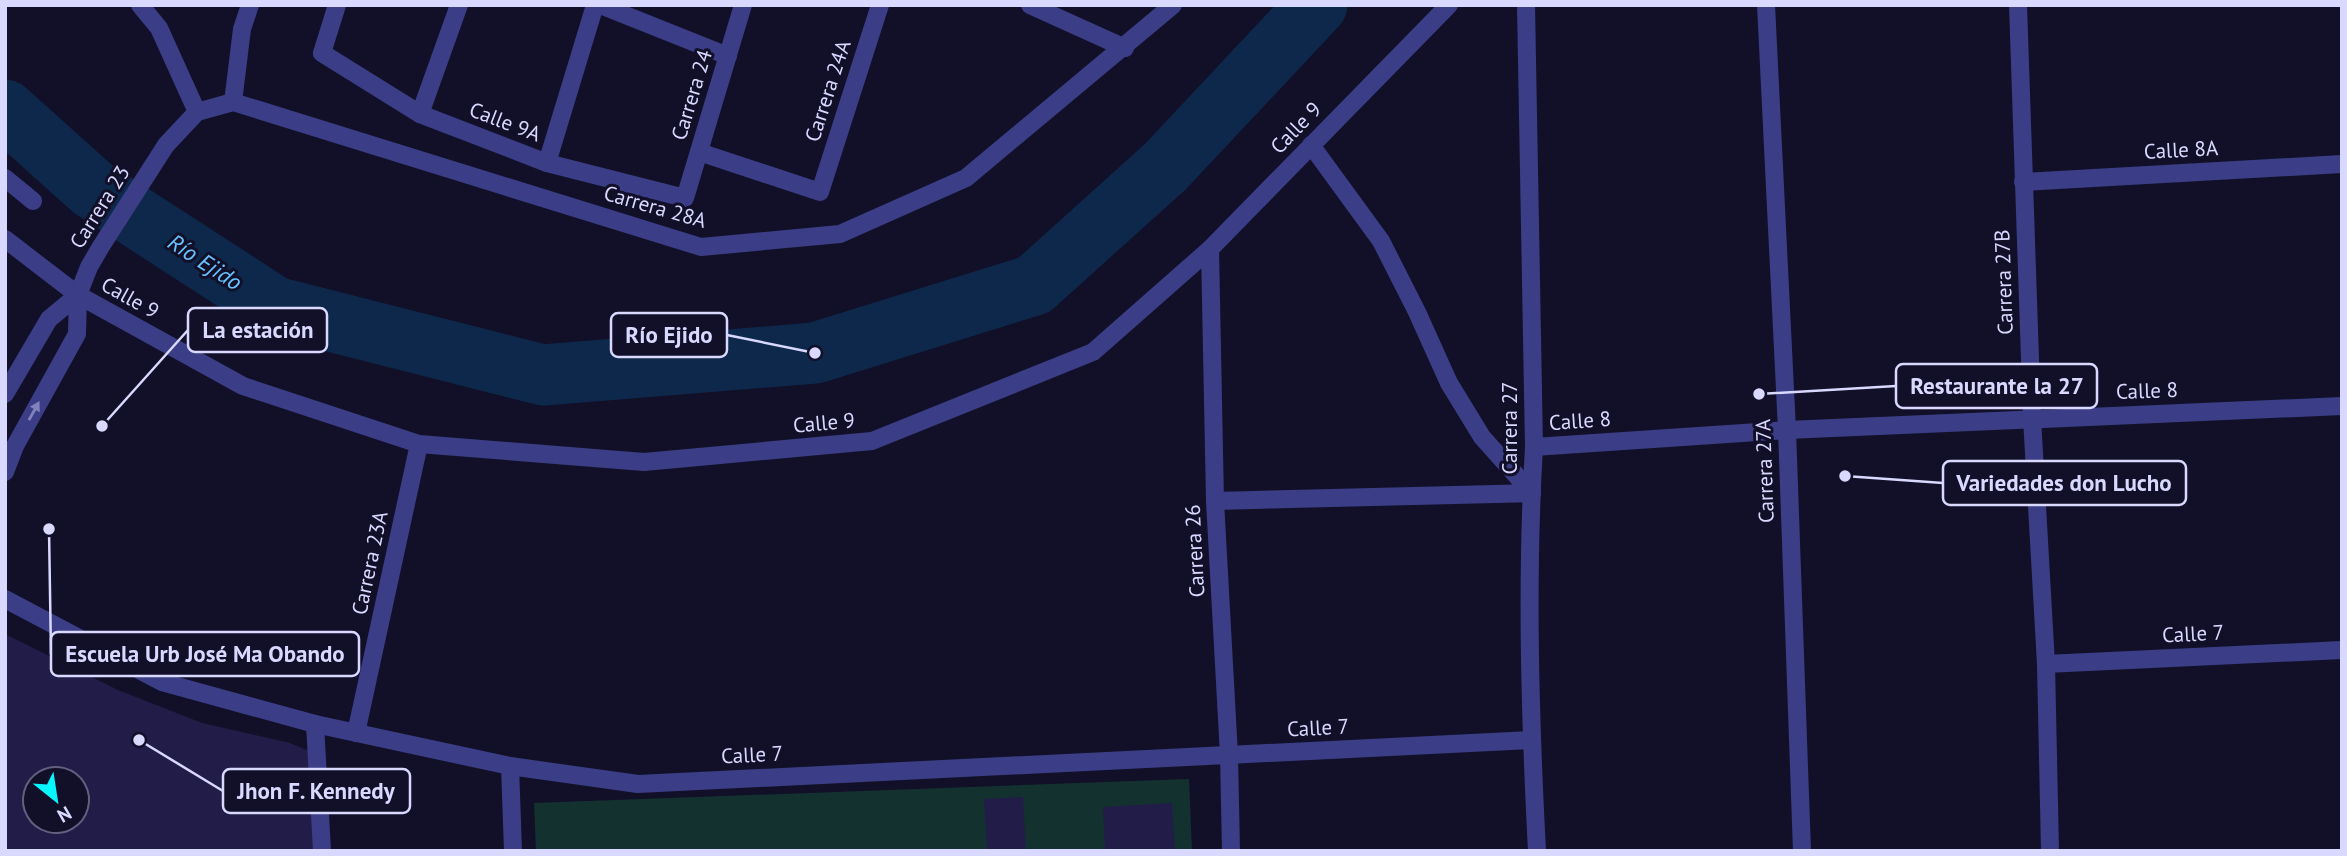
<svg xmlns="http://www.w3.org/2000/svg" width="2347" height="856" font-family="'PT Sans',sans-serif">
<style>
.green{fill:#13322f}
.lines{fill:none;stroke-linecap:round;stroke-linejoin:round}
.river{stroke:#0d284b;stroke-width:61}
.building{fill:#221c49;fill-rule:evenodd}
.minor{stroke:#3b3e87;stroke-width:18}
.oneway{fill:#8283bd}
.labels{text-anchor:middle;stroke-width:6;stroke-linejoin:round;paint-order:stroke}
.street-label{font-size:21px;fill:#d9d8ff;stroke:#121028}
.water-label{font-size:23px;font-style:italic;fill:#66c3ff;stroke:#121028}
.leader{fill:none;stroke:#d9d8ff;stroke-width:2.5}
.callout-dot{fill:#d9d8ff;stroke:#121028;stroke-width:2.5}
.callout{fill:#121028;stroke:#d9d8ff;stroke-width:2.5}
.callout-label{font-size:23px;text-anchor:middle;font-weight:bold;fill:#d9d8ff}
</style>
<rect width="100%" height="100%" fill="#121028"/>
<polygon class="green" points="1189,779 1192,851 536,851 534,803"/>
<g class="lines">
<polyline class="river" points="5,110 93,189 275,307 543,375 815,353 1034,285 1165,167 1317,5"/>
</g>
<g class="building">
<path d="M5,634L118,690L202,723L290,743L309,751L322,851H5ZM35,779H77V821H35Z"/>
<polygon points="1023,797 1026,851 987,851 984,799"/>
<polygon points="1172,803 1175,851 1105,851 1103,807"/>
</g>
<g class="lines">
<g class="minor">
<polyline points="140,5 159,28 197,112"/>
<polyline points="337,5 322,53 420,114 547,163 685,198 743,5"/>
<polyline points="600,5 728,56"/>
<polyline points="1030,5 1125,48"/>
<path d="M1526,5L1534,447C1526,581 1530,717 1537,851"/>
<polyline points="1766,5 1787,430 1802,851"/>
<polyline points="2018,5 2032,418 2046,664 2050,851"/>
<polyline points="233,102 242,29 250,5"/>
<polyline points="420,114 459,5"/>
<polyline points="1311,145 1381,241 1417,312 1449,383 1482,437 1532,493"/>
<polyline points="699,152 820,192 880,5"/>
<polyline points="547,163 595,5"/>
<polyline points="5,178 33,201"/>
<polyline points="2023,182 2342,164"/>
<polyline points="5,239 78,295 243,386 419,444 644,462 872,441 1093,352 1210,249 1449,5"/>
<polyline points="1210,249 1215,501 1229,755 1231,851"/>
<polyline points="5,394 49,319 78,295"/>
<polyline points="1534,447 1787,430 2342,406"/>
<polyline points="5,472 15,446 77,334 78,295 89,267 100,248 166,145 197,112 233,102 701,247 840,234 966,178 1173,5"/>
<polyline points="1215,501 1532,493"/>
<polyline points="5,599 162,682 315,724 510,766 638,784 1532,740"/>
<polyline points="2046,664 2342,650"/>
<polyline points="315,724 322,851"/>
<polyline points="356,733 419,444"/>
<polyline points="510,766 513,851"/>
</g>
</g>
<defs><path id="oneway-solid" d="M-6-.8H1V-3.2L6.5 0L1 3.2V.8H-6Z" transform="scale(1.75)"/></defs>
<use class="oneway" href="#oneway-solid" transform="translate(34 411) rotate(-61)"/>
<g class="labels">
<g class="street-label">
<text transform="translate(828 91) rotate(-72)" y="7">Carrera 24A</text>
<text transform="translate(692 95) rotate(-73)" y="7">Carrera 24</text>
<text transform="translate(505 122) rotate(21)" y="7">Calle 9A</text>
<text transform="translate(1296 128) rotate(-46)" y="7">Calle 9</text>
<text transform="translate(2181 150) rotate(-3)" y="7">Calle 8A</text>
<text transform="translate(100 207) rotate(-58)" y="7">Carrera 23</text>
<text transform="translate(655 207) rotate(16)" y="7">Carrera 28A</text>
<text transform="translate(2004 282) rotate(-92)" y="7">Carrera 27B</text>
<text transform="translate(130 298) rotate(29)" y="7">Calle 9</text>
<text transform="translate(2147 391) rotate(-2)" y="7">Calle 8</text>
<text transform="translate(1580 421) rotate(-4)" y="7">Calle 8</text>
<text transform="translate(824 423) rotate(-5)" y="7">Calle 9</text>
<text transform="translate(1510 428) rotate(-90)" y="7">Carrera 27</text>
<text transform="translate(1765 471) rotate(-92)" y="7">Carrera 27A</text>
<text transform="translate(1195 551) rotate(-93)" y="7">Carrera 26</text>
<text transform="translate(370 563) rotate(-78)" y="7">Carrera 23A</text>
<text transform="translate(2193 634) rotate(-3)" y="7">Calle 7</text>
<text transform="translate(1318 728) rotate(-3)" y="7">Calle 7</text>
<text transform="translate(752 755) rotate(-3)" y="7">Calle 7</text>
</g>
<g class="water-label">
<text transform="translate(205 262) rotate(33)" y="8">Río Ejido</text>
</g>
</g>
<path class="leader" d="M102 426L188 330M815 353L727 335M1759 394L1896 386M1845 476L1943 483M49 529L51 654M139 740L223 791"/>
<g class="callout-dot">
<circle cx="102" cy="426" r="7"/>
<circle cx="815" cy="353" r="7"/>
<circle cx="1759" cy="394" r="7"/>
<circle cx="1845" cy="476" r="7"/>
<circle cx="49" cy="529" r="7"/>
<circle cx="139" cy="740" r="7"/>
</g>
<g class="callout">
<rect x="188" y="308" width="139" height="44" rx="7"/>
<rect x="611" y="313" width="116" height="44" rx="7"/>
<rect x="1896" y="364" width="201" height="44" rx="7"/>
<rect x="1943" y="461" width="243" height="44" rx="7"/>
<rect x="51" y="632" width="308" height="44" rx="7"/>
<rect x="223" y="769" width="187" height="44" rx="7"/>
</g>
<g class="callout-label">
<text x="258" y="338">La estación</text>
<text x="669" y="343">Río Ejido</text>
<text x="1997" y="394">Restaurante la 27</text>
<text x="2064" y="491">Variedades don Lucho</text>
<text x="205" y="662">Escuela Urb José Ma Obando</text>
<text x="316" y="799">Jhon F. Kennedy</text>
</g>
<rect width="2347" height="856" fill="none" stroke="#d9d8ff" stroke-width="14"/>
<g transform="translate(56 800) rotate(150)"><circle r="33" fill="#121028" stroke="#62607e" stroke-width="2"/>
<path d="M0-5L12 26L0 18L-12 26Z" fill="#04f8fe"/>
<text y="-10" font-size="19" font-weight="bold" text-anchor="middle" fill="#d9d8ff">N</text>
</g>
</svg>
